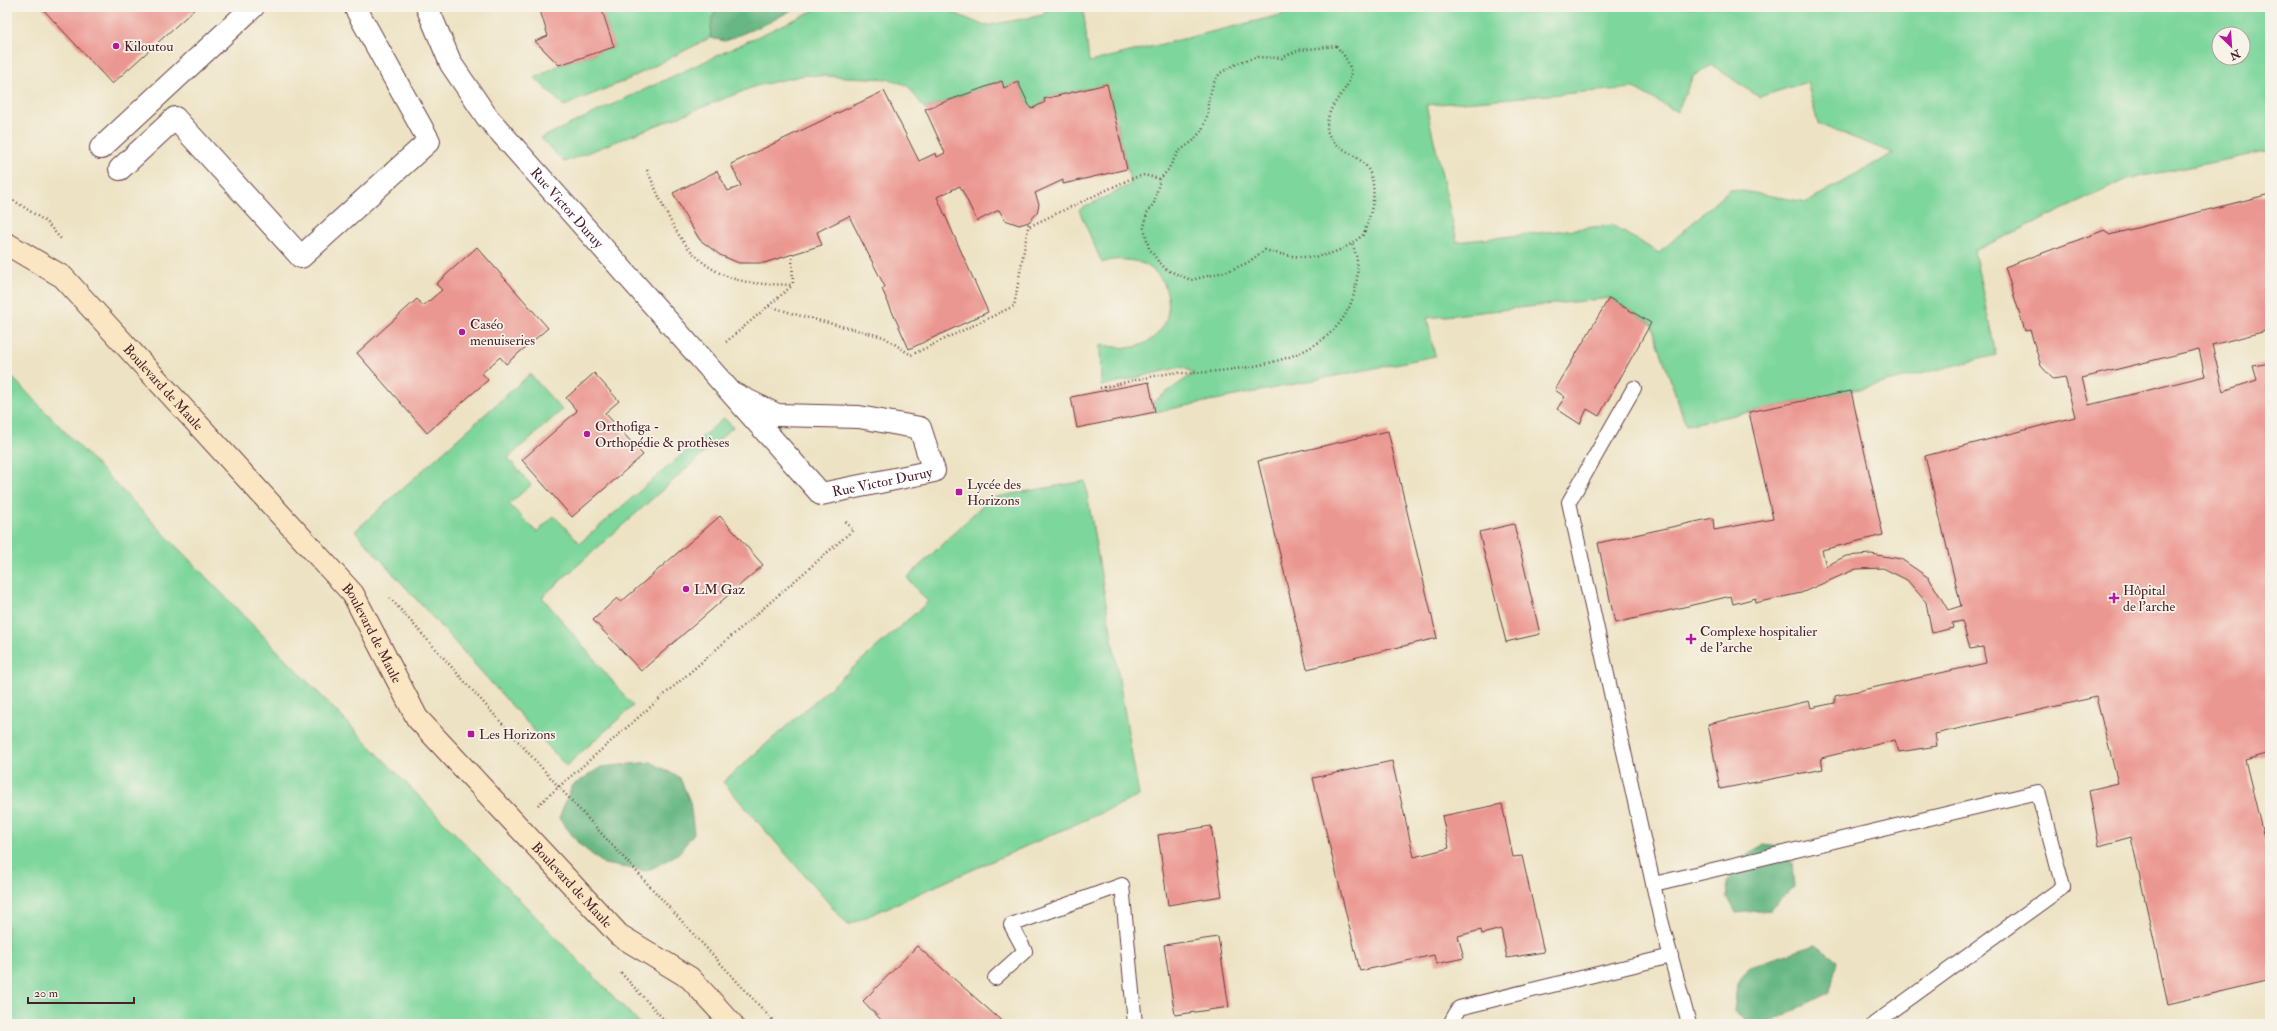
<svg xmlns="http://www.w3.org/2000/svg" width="2277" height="1031" font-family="'IM FELL Double Pica',serif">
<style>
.green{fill:#7dd69b;stroke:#647a63;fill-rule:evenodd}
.forest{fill:#66b783;stroke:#586b57}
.building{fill:#eb9791;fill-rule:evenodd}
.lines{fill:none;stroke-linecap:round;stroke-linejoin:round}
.lane-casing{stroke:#623c42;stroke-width:16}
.street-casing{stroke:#623c42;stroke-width:24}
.secondary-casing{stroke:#623c42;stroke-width:24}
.path{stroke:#623c42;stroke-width:2.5;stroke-dasharray:1 3;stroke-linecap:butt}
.lane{stroke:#fff;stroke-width:14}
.street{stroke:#fff;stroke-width:22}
.secondary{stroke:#fbe6c3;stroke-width:22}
.poi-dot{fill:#b5179e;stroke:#f7f3e8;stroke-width:1.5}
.labels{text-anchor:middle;stroke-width:3.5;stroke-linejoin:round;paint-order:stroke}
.poi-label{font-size:14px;fill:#4a1f2b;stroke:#f7f3e8;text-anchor:start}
.street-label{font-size:14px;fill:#4a1f2b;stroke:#f7f3e8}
</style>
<rect width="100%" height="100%" fill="#f7f3e8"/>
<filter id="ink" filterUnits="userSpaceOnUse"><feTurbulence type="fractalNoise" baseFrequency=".025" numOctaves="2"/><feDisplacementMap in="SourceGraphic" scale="8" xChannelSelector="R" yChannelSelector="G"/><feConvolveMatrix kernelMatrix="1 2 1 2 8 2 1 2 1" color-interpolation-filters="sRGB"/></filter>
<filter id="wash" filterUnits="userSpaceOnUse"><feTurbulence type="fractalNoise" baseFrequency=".012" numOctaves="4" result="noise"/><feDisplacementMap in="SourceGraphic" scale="16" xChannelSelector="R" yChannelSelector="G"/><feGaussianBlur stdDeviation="0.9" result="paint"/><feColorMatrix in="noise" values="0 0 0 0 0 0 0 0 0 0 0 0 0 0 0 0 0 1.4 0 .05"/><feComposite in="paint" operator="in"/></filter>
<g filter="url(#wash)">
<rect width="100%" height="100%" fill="#ede3c4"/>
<g class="green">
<polygon points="601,7 770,7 629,79 564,106 535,78 559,65 614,47"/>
<path d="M821,7H940L985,26L1043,15L1047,7H1083L1089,62L1313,7H1354L1357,12L1382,7H2270V151L2128,179L1974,251L1996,355L1851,391L1686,425L1651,323L1609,298L1427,318L1435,356L1155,412L1153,402L1194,373L1181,367L1101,386L1100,345C1111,346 1124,349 1134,347C1185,335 1177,262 1126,260C1117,259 1109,260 1102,263L1079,210L1131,184L1107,84L1044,98L1045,102L1031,109L1018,82L1004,88L1001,81L925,109L908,86L890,79L805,75L756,86L564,162L541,138ZM2219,34H2243V58H2219ZM1712,65L1759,97L1807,82L1818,124L1893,153L1807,202L1730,189L1659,253L1612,225L1457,242L1426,105L1634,88L1677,112L1693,76Z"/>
<polygon points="7,372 639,1023 640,1024 7,1024"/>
<polygon points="530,374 562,410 508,458 531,485 509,504 537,532 554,516 580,543 724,418 733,427 542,597 633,706 566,766 355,531"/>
<polygon points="1085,481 1139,796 848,925 723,782 928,602 907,578 990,498"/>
</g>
<g class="forest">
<polygon points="718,7 797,7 770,22 725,41 710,38 712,18"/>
<polygon points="651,762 680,778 690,802 694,833 678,854 647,871 604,864 579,844 559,818 572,786 601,767"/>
<polygon points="1763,845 1780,847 1792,863 1794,886 1770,910 1736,913 1728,898 1727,882 1749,853"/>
<polygon points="1816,945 1837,961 1830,992 1766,1024 1751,1024 1734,1012 1737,985 1750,966"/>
</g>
<g id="blocks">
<g class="building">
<polygon points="41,7 197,7 112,84"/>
<polygon points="539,7 601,7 614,47 559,65 535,41 548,36"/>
<polygon points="1002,81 1004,88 1018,82 1031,109 1045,102 1044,99 1107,84 1127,169 1063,184 1063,180 1035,193 1039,204 1037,213 1029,222 1019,225 1005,220 999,210 977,221 960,186 937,197 988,312 909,349 882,289 885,287 849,216 817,232 822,245 764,263 739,263 720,255 700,240 688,221 673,193 717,171 728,191 741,186 731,164 884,91 919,161 936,153 937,157 945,153 925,109"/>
<path d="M2270,194V330L2212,345L2223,391L2257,380L2253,366L2270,363V753L2245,760L2270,862V980L2168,1004L2131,837L2099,846L2089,790L2118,783L2096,697L1935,734L1937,746L1899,752L1895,740L1821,758L1823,769L1720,789L1708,724L1809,701L1811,708L1835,703V696L1986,663L1983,647L1970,649L1962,621L1952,623L1953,628L1932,633L1926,602L1907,580L1883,568L1856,569L1801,593L1755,603L1756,598L1733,604L1731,596L1615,623L1598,543L1713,518L1714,530L1773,519L1749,412L1851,391L1883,535L1822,550L1826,566L1846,556L1871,554L1901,559L1929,578L1948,610L1961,606L1925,456L2075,417L2065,377L2053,379L2041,366L2030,330L2025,331L2005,267L2105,230L2109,235ZM2199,349L2205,376L2089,405L2082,378Z"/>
<polygon points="477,247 548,328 506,364 500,357 482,373 488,380 427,433 357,353 417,299 423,306 442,290 436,284"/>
<polygon points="1609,298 1651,323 1599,416 1587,409 1580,424 1557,409 1565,397 1555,390"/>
<polygon points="594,373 619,401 605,413 643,455 572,517 522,460 577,411 566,398"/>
<polygon points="1149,382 1155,412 1077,428 1071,397"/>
<polygon points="1388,431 1437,638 1307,669 1258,461"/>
<polygon points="720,516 763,565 641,671 593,620 617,598 621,602"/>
<polygon points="1514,524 1540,634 1506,642 1479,532"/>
<polygon points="1392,761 1414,857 1449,848 1442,816 1502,804 1513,857 1522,856 1544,952 1507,958 1501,929 1482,934 1481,930 1458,936 1464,958 1436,964 1434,955 1360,971 1313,778"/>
<polygon points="1211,826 1222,896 1168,905 1158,835"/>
<polygon points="1218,937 1229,1007 1175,1015 1164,945"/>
<polygon points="917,946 1005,1024 885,1024 863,1001"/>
</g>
</g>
</g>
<g filter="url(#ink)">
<use href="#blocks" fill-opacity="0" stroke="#623c42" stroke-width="1"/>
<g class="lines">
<g class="lane-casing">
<g id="lane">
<polyline points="1634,388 1569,502 1661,920 1689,1024"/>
<polyline points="1654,884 2038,792 2063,887 1874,1024"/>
<polyline points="995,978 1025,951 1011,925 1122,885 1135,1024"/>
<polyline points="1450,1024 1459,1008 1671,956"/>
</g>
</g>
<g class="street-casing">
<g id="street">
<path id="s1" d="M427,7L451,64L487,117L821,494L934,471L920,428L859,417L777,415L732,393"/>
<polyline points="101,148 253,7"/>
<polyline points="120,169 175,118 301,257 429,141 355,7"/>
</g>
</g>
<g class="secondary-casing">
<g id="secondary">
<path id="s2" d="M7,244L63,277L353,594L417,718L619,935L690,978L732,1024"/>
</g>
</g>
<g class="path">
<path d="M1336,46C1373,85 1328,91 1327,126C1326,145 1354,152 1364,164C1368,167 1371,175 1372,180C1377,198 1369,217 1364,234C1333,261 1303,261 1265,250L1247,263L1228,271L1191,280L1167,270L1158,261L1149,248L1144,228L1147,213L1154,203L1160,179L1168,170L1178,152L1193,141L1202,130L1208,114V103L1213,84L1220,73L1240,62L1257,57L1282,58L1299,50Z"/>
<path d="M647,170C667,213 681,259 729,277C749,285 772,284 793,285"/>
<polyline points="7,196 45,221 62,240"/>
<polyline points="1030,226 1130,179 1144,175 1160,179"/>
<polyline points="792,254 793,285"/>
<polyline points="769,306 801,316 884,337 911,355 1014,306 1029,222"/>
<polyline points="726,342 793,285"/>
<path d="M1100,388C1123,383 1147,377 1171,373C1179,372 1188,374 1196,373C1254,368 1335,361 1354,294C1358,277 1360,261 1352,244"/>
<polyline points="390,598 558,786 776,1024"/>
<polyline points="538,805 853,530 844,520"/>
<polyline points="621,973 668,1024"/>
</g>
<use href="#lane" class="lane"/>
<use href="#street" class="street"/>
<use href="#secondary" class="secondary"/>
</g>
</g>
<g class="poi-dot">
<circle cx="116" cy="46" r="4"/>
<circle cx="462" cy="332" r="4"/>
<circle cx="587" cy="434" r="4"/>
<rect x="955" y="488" width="8" height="8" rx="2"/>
<circle cx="686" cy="589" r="4"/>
<path d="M2112 592h4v4h4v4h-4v4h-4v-4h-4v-4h4z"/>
<path d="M1689 633h4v4h4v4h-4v4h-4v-4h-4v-4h4z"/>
<rect x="467" y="730" width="8" height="8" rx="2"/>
</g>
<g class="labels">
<g class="poi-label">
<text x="124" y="51">Kiloutou</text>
<text x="470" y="329">Caséo<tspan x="470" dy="16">menuiseries</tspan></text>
<text x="595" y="431">Orthofiga -<tspan x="595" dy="16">Orthopédie &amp; prothèses</tspan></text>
<text x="967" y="489">Lycée des<tspan x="967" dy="16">Horizons</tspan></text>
<text x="694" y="594">LM Gaz</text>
<text x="2123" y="595">Hôpital<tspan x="2123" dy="16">de l'arche</tspan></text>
<text x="1700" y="636">Complexe hospitalier<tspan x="1700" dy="16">de l'arche</tspan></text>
<text x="479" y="739">Les Horizons</text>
</g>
<g class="street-label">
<text dy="5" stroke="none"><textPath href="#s1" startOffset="247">Rue Victor Duruy</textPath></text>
<text dy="5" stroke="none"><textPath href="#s2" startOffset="214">Boulevard de Maule</textPath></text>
<text dy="5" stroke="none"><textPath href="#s1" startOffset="692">Rue Victor Duruy</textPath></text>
<text dy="5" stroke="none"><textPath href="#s2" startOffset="538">Boulevard de Maule</textPath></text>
<text dy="5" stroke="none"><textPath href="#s2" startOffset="862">Boulevard de Maule</textPath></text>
</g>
</g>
<rect width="2277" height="1031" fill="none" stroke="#f7f3e8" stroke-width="24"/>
<g transform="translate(2231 46) rotate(155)"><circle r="19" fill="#f7f3e8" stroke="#b29e9c"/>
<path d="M0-3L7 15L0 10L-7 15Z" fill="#b5179e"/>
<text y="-6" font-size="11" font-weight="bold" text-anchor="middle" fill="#4a1f2b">N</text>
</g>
<path d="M28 997v6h106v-6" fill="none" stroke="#4a1f2b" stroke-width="2"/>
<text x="34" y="997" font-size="12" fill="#4a1f2b" stroke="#f7f3e8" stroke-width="3" paint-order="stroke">20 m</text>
</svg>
